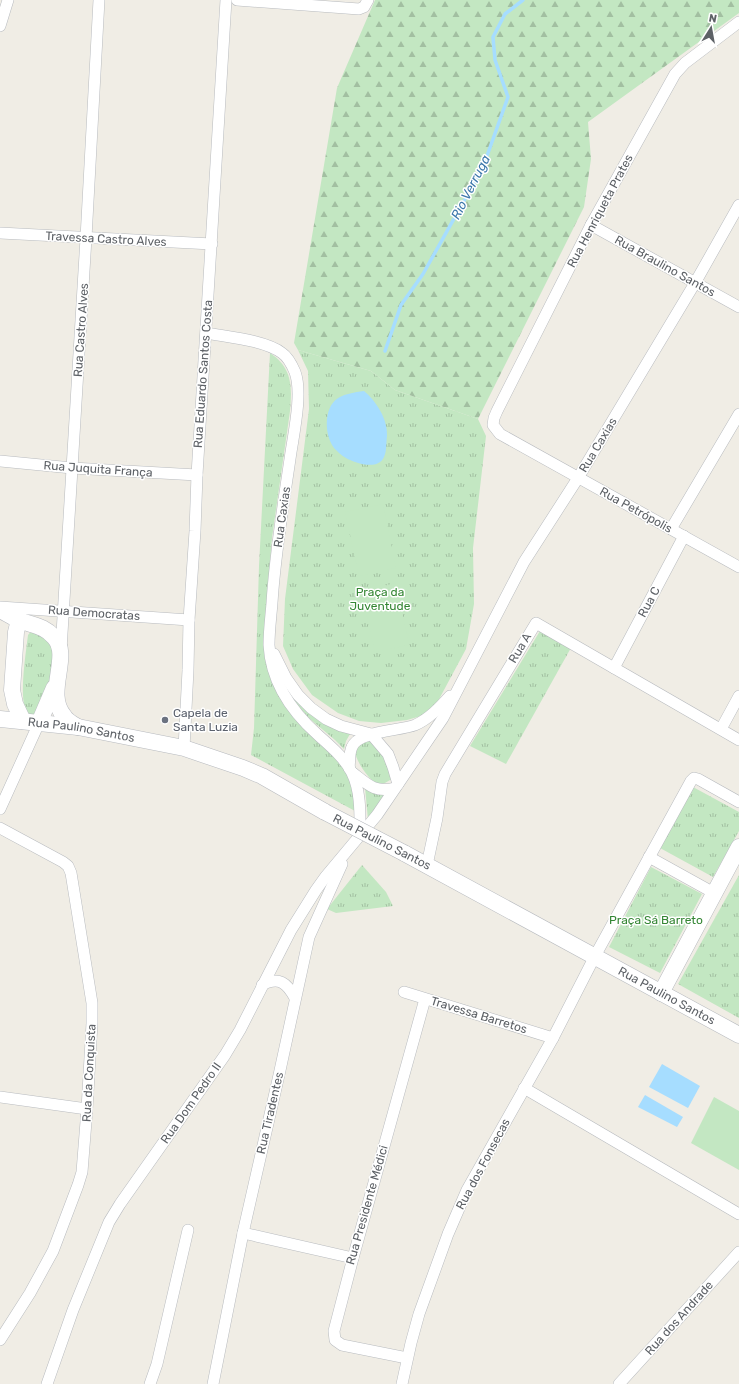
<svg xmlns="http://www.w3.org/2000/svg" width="739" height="1384" font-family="Rubik,sans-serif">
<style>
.grass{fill:url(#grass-tufts)}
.forest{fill:url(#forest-firs)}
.pitch{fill:#c3e7c2}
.water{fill:#a6ddff}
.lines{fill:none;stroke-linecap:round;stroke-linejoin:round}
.stream{stroke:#a6ddff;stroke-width:3.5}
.street-casing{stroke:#b8bbbf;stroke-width:12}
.secondary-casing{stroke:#b7babf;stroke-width:17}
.street{stroke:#fff;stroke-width:11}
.secondary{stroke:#fff;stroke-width:16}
.secondary-bridge-casing{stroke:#b7babf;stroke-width:17;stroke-linecap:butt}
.secondary-bridge{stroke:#fff;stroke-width:16}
.worship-dot{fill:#6b7280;stroke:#fff;stroke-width:1.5}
.labels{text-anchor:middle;stroke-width:3;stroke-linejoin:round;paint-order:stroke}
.street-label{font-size:12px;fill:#5d6166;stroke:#fff}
.park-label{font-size:12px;fill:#348634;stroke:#fff}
.worship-label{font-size:12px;fill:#5b616d;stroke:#fff;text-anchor:start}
.water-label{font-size:13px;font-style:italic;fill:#3d78ab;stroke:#fff}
</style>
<defs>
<pattern id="grass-tufts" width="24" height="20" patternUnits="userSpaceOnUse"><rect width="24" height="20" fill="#c3e7c2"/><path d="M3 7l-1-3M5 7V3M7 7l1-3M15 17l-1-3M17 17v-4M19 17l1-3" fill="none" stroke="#a2bfa1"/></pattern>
<pattern id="forest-firs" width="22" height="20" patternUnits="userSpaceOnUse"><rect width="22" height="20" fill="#c3e7c2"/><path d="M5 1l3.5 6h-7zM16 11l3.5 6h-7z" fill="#a2bfa1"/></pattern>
</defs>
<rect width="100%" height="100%" fill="#f0ede5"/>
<g class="grass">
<polygon points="298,350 371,371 395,390 478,419 486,436 473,548 474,604 466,649 437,703 421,716 407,720 381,723 359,721 338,713 312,695 293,669 283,646 285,599 309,409 308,371"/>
<path d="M270,353C293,368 292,388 290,411L272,538L267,598L278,690L333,751L352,782L355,811L251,755L254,728L259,566Z"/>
<path d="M34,628L55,647L53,680L33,716C30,715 27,713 26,710C19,696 26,652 28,635Z"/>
<polygon points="540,631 572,646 506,764 470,746"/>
<polygon points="281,675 293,693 350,734 346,741 344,749 335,740 310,719 299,707 290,695"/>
<path d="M373,738L384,750L393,778C389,781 383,785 378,784C370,782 355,760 355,751C355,749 357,745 358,742Z"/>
<polygon points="365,787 387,794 368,820"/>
<polygon points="693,787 739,812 739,831 713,877 660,848"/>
<polygon points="362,865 386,892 393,906 336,913 327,909"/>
<polygon points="651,867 702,894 660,973 609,947"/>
<polygon points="739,875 739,1018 678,984"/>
</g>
<polygon class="forest" points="375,0 739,0 739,13 588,122 591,159 584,207 478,419 395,390 371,371 298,350 294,343 337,88"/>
<g class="pitch">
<polygon points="383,504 396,568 359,576 345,512"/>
<polygon points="396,583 409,645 375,652 361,591"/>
<polygon points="714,1097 739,1111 739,1170 691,1143"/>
</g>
<g class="water">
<path d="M364,391C376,401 388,419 387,436C386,442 387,451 384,457C378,471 355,463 346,458C342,456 337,451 334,448C328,440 326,428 327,419C330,396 344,394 364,391Z"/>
<polygon points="662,1064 700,1086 688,1108 649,1087"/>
<polygon points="645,1095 683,1117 677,1127 638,1107"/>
</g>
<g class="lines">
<polyline class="stream" points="385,351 401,305 423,274 483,167 508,97 495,60 493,37 505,14 523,0"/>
<g class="street-casing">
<g id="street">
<polyline points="237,0 359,9 364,7 368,0"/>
<polyline points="739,22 685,63 675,74 591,225 497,411 494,418 493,425 500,434 739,567"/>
<polyline points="0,26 8,0"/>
<polyline points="591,225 739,307"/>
<polyline points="0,233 212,244"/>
<path d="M206,333C227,337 265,340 282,353C288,357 292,365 295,372C303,394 293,436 290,459C283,507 275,554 272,603C271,616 269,631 269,645C271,682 291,711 318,735C330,746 345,758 352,773C361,791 360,815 360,835"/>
<polyline points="0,461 72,468 197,475"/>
<polyline points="671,529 739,414"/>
<polyline points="0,607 189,620"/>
<polyline points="61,650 86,238 99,0"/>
<polyline points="274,654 286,678 298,695 311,708 326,719 341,726 371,734 388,754 393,767 398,784"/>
<polyline points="614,668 684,536"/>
<polyline points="721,729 739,696"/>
<polyline points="184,748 188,670 189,620 195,531 197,475 226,0"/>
<path d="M349,768C350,762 349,753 352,747C358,731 400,731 415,725C429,719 440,707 450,696"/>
<path d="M353,773C368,785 375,793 395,788"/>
<polyline points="0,809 39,723"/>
<polyline points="0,828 63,862 68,866 71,873 92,1003 92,1023 87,1109 82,1172 78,1185 53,1251 30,1293 0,1340"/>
<polyline points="649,857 714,893"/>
<polyline points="427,865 437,818 442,782 445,774 536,623 739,740"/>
<path d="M262,985C279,976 287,983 295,998"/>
<polyline points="404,992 553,1038"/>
<polyline points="524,1088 739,1214"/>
<polyline points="0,1097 87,1109"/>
<polyline points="243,1233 353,1258"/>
<polyline points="407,1358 342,1345 335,1340 334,1331 353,1258 425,999"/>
<polyline points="47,1384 73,1310 109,1222 120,1204 225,1055 240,1030 291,930 316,890 326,876 377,815 443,718 524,562 578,478 695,283 739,205"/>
<polyline points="150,1384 157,1364 188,1230"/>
<polyline points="213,1384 243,1233 279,1075 309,937 342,864"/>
<polyline points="402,1384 411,1343 419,1314 448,1234 467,1190 553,1038 595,956 691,781 694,778 698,779 739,802"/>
<polyline points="619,1384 739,1252"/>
</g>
</g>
<g class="secondary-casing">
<g id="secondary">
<path d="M0,610C6,613 12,617 19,620C33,626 43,625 54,637C72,656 44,693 64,716C67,721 73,724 78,727"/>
<polyline points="19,620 16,632 12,690 15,704 23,721"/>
<path id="s1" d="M0,719L78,727L184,748L243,768L262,776L325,812"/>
<polyline points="39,723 54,688"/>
<path id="s2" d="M404,853L739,1035"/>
<polyline points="661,993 739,847"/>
</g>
</g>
<use href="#street" class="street"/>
<use href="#secondary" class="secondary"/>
<g class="secondary-bridge-casing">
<polyline id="secondary-bridge" points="325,812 404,853"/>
</g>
<use href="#secondary-bridge" class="secondary-bridge"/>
</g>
<circle class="worship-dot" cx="165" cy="720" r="4"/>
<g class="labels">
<g class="street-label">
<text transform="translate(600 211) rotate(-62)" y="4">Rua Henriqueta Prates</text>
<text transform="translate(106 239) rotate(3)" y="4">Travessa Castro Alves</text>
<text transform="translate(665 266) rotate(29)" y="4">Rua Braulino Santos</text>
<text transform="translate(81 330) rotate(-86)" y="4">Rua Castro Alves</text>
<text transform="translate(203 374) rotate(-86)" y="4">Rua Eduardo Santos Costa</text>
<text transform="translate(598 445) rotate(-59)" y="4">Rua Caxias</text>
<text transform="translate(98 469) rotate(4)" y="4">Rua Juquita França</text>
<text transform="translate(636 510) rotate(29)" y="4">Rua Petrópolis</text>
<text transform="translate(282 517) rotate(-82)" y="4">Rua Caxias</text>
<text transform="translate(649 602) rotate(-62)" y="4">Rua C</text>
<text transform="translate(94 613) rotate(4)" y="4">Rua Democratas</text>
<text transform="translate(520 648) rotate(-59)" y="4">Rua A</text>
<text dy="4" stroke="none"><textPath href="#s1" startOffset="82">Rua Paulino Santos</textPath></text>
<text transform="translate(382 842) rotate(27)" y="4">Rua Paulino Santos</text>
<text dy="4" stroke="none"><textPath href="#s2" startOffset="299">Rua Paulino Santos</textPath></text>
<text transform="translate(479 1015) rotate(17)" y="4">Travessa Barretos</text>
<text transform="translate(89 1073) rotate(-87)" y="4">Rua da Conquista</text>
<text transform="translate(191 1103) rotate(-55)" y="4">Rua Dom Pedro II</text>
<text transform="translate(270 1113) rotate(-77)" y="4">Rua Tiradentes</text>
<text transform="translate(483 1164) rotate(-62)" y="4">Rua dos Fonsecas</text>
<text transform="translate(367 1205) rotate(-74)" y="4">Rua Presidente Médici</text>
<text transform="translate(679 1318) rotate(-48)" y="4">Rua dos Andrade</text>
</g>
<g class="park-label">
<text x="380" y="596">Praça da<tspan x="380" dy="14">Juventude</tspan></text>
<text x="656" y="924">Praça Sá Barreto</text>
</g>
<g class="worship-label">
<text x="173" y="717">Capela de<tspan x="173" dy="14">Santa Luzia</tspan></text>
</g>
<g class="water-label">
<text transform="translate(470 187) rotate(-63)" y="5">Rio Verruga</text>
</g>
</g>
<g transform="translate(711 28) rotate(11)" stroke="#ffffff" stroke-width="3" paint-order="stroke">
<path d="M0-3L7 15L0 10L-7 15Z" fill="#5d6166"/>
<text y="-6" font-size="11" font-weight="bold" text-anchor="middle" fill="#5d6166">N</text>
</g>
</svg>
